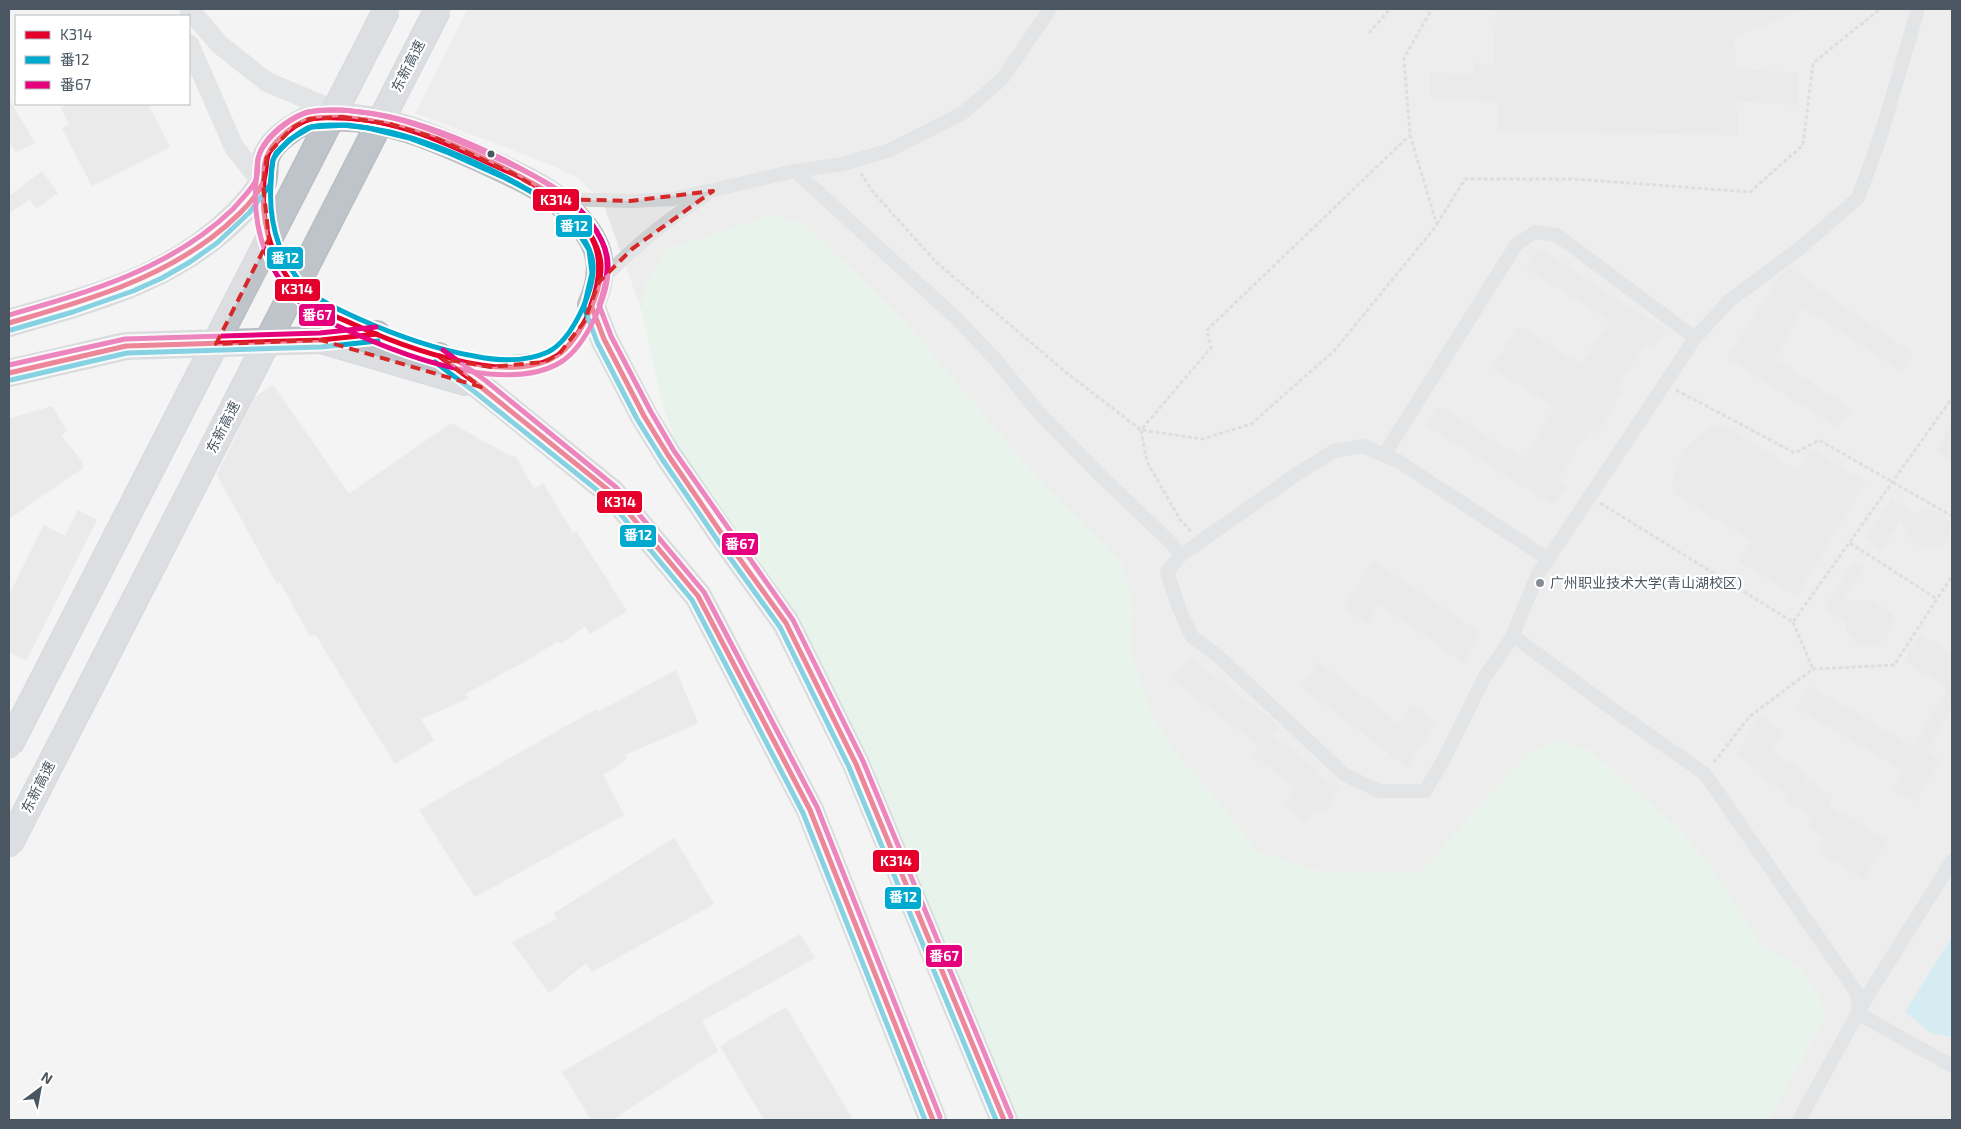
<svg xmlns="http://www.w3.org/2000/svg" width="1961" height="1129" font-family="'Exo 2','Noto Sans SC',sans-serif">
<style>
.education{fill:#e6e5e6}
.green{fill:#d9f2e3}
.water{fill:#aee2f0}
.building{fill:#ddddde;stroke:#e5e6e7}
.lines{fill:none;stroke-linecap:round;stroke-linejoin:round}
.highway-casing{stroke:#b9bec3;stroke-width:28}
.path{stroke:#bcc7c4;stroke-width:3;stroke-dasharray:4 2.5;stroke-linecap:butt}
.street{stroke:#ced0d2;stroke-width:14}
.secondary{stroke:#ced0d4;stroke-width:20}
.highway{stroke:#bec4c9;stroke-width:25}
.highway-bridge-casing{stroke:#b9bec3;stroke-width:28;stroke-linecap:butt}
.highway-bridge{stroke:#bec4c9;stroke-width:25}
.bus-1-casing{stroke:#fff;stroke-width:9}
.bus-2-casing{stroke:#fff;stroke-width:9}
.bus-3-casing{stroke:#fff;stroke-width:9}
.bus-1{stroke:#e4002b;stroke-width:5}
.bus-2{stroke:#00a9ce;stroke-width:5}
.bus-3{stroke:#e5007d;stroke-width:5}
.marked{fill:none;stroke:#d62828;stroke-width:4;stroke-dasharray:10 6;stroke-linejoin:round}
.bus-dot{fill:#4a5661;stroke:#fff;stroke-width:2}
.poi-dot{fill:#868d94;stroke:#fff;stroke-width:2}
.labels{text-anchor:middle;stroke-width:4.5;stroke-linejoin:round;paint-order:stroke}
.street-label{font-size:14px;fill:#4a5661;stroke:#fff}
.poi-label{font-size:14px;fill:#4a5661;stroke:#fff;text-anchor:start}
.line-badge{stroke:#fff;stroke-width:2}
.badge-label{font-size:14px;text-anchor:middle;font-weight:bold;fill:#fff}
</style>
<rect width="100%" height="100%" fill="#f4f4f4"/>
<polygon class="education" points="467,9 1952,9 1952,1120 1769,1120 1824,1017 1804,971 1760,944 1711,869 1681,831 1589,750 1531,752 1463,824 1423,871 1323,873 1258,852 1211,793 1174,752 1151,714 1131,652 1133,605 1121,562 1023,462 909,327 842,260 647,281 641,309 603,203 580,179 551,165 415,113"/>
<polygon class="green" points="772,215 803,224 842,260 909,327 1023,462 1121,562 1133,605 1131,652 1151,714 1174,752 1211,793 1258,852 1323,873 1423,871 1463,824 1531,752 1560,741 1589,750 1681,831 1711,869 1760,944 1804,971 1821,1002 1824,1017 1769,1120 1003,1120 828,687 680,452 663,407 641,309 647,281 667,249"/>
<polygon class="water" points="1952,937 1952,1037 1931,1033 1905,1012"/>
<g class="building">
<polygon points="1495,9 1805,9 1734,38 1738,68 1799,72 1798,106 1737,102 1739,136 1498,131 1498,102 1431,98 1428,71 1473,74 1474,62 1494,65"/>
<polygon points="9,99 35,143 16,152 9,141"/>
<polygon points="69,104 148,104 170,147 92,186 62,128 69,124 61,108"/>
<polygon points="42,171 58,193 36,209 30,199 9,213 9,196"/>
<polygon points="1538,247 1666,329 1653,349 1646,344 1618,388 1624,391 1596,435 1589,431 1558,480 1567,486 1553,506 1426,426 1439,405 1523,458 1554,408 1491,368 1519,325 1581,364 1609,321 1525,268"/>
<polygon points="1789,267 1914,354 1903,373 1803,308 1776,358 1853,409 1838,429 1726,358 1780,274"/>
<polygon points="273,385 349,494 451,423 512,457 515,455 534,489 543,483 573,533 576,531 627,611 590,634 585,626 560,644 558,641 524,662 465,694 468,698 421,719 434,740 395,764 315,634 310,636 280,582 277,584 217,475 255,397"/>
<polygon points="52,406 67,431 61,435 83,463 83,468 9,519 9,419"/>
<polygon points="1952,423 1952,462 1935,451"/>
<polygon points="1722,424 1798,470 1811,448 1867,482 1797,597 1738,562 1751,541 1673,493 1672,480 1676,465 1684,449 1697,436 1712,427"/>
<polygon points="1889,495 1915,513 1923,508 1934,510 1944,515 1951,524 1950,534 1941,549 1930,549 1919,547 1911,541 1901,521 1882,550 1865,539 1891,499"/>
<polygon points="78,510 97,520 26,661 9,652 9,595 44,525 65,536"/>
<polygon points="1373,559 1481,633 1464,664 1379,604 1368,625 1343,608"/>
<polygon points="1852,561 1864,568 1845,600 1873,599 1886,608 1893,615 1894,626 1886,639 1876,648 1859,646 1847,635 1846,623 1823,609"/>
<polygon points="1920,633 1952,652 1952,708 1927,751 1941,759 1916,803 1892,789 1902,771 1795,708 1809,685 1913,746 1947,688 1903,661"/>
<polygon points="1189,657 1270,717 1281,727 1274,735 1319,771 1317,772 1340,789 1324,813 1315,809 1307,823 1282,805 1294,788 1252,755 1258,746 1171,680"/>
<polygon points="1318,661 1399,723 1411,704 1437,723 1407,768 1300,687"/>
<polygon points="676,670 698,723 625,755 627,759 603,775 624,815 475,897 419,810 596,709 598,712"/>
<polygon points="1759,715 1785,731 1772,751 1808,773 1805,778 1834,796 1829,805 1888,840 1864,880 1817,852 1825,839 1806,827 1811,817 1783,800 1787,794 1758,776 1761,771 1735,755"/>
<polygon points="674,838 714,904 592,972 586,963 549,993 512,942 557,919 554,913"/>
<polygon points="800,934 815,958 702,1021 718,1051 612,1120 591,1120 562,1072"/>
<polygon points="786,1007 853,1120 764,1120 720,1046"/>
</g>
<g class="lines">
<g class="highway-casing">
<g id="highway">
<path d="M9,323C93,298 172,280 237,215C243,209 260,190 263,182C266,174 263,164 267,155C273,140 293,127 307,120C313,118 320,118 326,118C385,114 440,140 492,164C512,173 543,187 559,201C594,233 612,258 591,305L604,339L644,416L668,455L726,540L786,623L856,764L1004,1120"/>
<polyline points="334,339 377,334"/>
<polyline points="439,356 481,387 612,493 698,596 810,810 933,1120"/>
<polyline points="9,373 126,346 321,340 465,382"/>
</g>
</g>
<g class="path">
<polyline points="1369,33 1390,9"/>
<polyline points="861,173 873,192 936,262 1068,374 1141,430 1202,439 1251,424 1334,351 1437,225 1410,135 1404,58 1432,9"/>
<polyline points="1437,224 1465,179 1574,179 1750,192 1803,145 1813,63 1880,9"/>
<polyline points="1676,390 1795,453 1819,440 1952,516"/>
<polyline points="1600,503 1793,622 1952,398"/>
<polyline points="1191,531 1181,521 1147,462 1141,430 1211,348 1207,330 1410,135"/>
<polyline points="1850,543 1937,599"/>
<polyline points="1793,622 1813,669"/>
<polyline points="1714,762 1750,716 1813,669 1894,665 1952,576"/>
</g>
<g class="street">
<polyline points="795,171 843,164 890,150 963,113 1002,79 1050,9"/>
<polyline points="557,199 630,201 674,199 795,171 957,319 996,360 1040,414 1100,475 1167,539 1181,555 1167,572 1179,608 1192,637 1218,656 1345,775 1379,791 1425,791 1444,759 1484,678 1511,639 1516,638 1601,701 1705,774 1857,993 1859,1014 1952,1066"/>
<path d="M600,281C632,249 666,219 705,196"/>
<polyline points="1384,455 1516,245 1535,232 1557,235 1695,338"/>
<polyline points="1181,555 1297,474 1334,451 1363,446 1398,461 1548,559"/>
<polyline points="1511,639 1537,576 1695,338 1730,300 1799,249 1858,198 1880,138 1918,9"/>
<polyline points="1799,1120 1868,995 1952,861"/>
</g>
<g class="secondary">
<polyline points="189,9 220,45 267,82 348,116"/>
<polyline points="189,44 234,147 263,184 264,219 273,253 289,280 307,299 328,313 420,351 458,362 491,367 544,362 559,354 569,343 584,322 591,305"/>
</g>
<use href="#highway" class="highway"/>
<g class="highway-bridge-casing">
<g id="highway-bridge">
<polyline points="9,746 387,9"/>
<polyline points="9,845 438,9"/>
</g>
</g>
<use href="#highway-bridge" class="highway-bridge"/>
<g class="bus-1-casing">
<g id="bus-1">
<path d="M342,117C357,119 373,120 388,124C442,136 545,180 581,222C591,233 600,250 601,264C602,291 581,339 558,355C538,369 505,369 481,365C437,358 394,343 353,324C337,317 321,311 308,300C274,271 260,226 264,182C264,175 263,167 266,159C271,144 291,127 305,121C316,116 330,118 342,117Z"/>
<path d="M9,323C80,302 151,283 211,238C227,226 256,201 263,182C270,165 261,157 278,140C286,132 299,122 310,119C319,117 328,118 337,118C392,118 442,141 491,164C513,174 536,183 556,198C595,229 609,257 591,305L604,339L644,416L668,455L726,540L786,623L856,764L1004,1120"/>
<polyline points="439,356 481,387 612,493 698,596 810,810 933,1120"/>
<polyline points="9,373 126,346 321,340 377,334"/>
</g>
</g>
<g class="bus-2-casing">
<g id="bus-2">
<path d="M342,125C358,127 374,128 390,132C442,145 543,187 577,229C584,238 592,252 593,264C595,290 572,340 548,352C526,362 498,361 474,356C433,349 395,335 357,318C342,311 327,305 314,295C281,268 268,225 271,184C272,175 270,166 274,158C278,151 284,146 289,141C295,136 303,129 311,127C321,124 332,125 342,125Z"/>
<polyline points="11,330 73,312 133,291 162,278 190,262 217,243 249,213 270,185 273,160 276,153 289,140 311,127 348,125 368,128 409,138 449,153 505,178 532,192 554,207 576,229 589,250 592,273 584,307 597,342 637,419 662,459 720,544 780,627 849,767 996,1120"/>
<polyline points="435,362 476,393 607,498 692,600 803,813 925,1120"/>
<polyline points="11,380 127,353 321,347 378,341"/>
</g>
</g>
<g class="bus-3-casing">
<g id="bus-3">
<path d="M341,110C329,110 315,109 303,114C287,121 267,137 260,153C256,162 257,172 256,182C252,228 267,274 303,305C316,317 333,324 349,331C393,351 441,369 489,374C513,376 540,375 561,362C586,346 610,294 608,264C608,248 598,232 589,220C554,175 446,130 391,117C376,113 359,112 343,110"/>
<path d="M9,315C89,292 171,269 233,209C240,201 250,191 255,182C259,175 257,166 258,158C263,138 286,120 304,113C313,110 323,111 331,110C389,110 440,132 492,156C514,166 538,176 558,190C576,204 594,223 603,244C611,264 606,285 599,305L611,336L651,412L674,451L793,620L863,761L1011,1117"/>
<polyline points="443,350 486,381 617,488 704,592 817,807 940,1117"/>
<polyline points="9,365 125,339 320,333 376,327"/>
</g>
</g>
<use href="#bus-1" class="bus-1"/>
<use href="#bus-2" class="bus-2"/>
<use href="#bus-3" class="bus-3"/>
</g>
<path d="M0 0H1961V1129H0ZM342,117L390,124L436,138L512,173L556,199L630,201L713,191L632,249L599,282L584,322L559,354L544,362L491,367L443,359L481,387L321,340L216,344L269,239L263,184L267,155L292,128L309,119Z" fill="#f4f4f4" fill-opacity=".55" fill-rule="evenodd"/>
<path class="marked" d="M342,117L390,124L436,138L512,173L556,199L630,201L713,191L632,249L599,282L584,322L559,354L544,362L491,367L443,359L481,387L321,340L216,344L269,239L263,184L267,155L292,128L309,119Z"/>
<circle class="bus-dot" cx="491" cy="154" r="4.5"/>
<circle class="poi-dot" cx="1540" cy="583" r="5"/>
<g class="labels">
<g class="street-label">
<text transform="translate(408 66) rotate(-63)" y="5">东新高速</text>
<text transform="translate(223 427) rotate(-63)" y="5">东新高速</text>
<text transform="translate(38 787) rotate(-63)" y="5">东新高速</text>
</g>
<g class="poi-label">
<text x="1550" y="588">广州职业技术大学(青山湖校区)</text>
</g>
</g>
<g class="line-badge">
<rect x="532" y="188" width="48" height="24" rx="5" fill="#e4002b"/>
<rect x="555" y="214" width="38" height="24" rx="5" fill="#00a9ce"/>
<rect x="266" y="246" width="38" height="24" rx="5" fill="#00a9ce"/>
<rect x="274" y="278" width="47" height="24" rx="5" fill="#e4002b"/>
<rect x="298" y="303" width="38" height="24" rx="5" fill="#e5007d"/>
<rect x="596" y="490" width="47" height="24" rx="5" fill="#e4002b"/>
<rect x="619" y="524" width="38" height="24" rx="5" fill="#00a9ce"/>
<rect x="721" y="532" width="38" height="24" rx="5" fill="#e5007d"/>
<rect x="872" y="849" width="48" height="24" rx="5" fill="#e4002b"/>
<rect x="884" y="886" width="38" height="24" rx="5" fill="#00a9ce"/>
<rect x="925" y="944" width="38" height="24" rx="5" fill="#e5007d"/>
</g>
<g class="badge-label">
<text x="556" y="205">K314</text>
<text x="574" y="231">番12</text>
<text x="285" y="263">番12</text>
<text x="297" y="294">K314</text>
<text x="317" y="320">番67</text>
<text x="620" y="507">K314</text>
<text x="638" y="540">番12</text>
<text x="740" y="549">番67</text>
<text x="896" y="866">K314</text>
<text x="903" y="902">番12</text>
<text x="944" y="961">番67</text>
</g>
<rect width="1961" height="1129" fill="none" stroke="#4a5661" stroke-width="20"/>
<rect x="15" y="15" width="175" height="90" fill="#ffffff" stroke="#b7bbc0"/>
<rect x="25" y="31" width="25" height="8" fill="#e4002b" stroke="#b7bbc0"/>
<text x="60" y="40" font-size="15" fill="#4a5661">K314</text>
<rect x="25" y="56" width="25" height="8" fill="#00a9ce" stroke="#b7bbc0"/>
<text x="60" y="65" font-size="15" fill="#4a5661">番12</text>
<rect x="25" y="81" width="25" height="8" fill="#e5007d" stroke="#b7bbc0"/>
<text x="60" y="90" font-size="15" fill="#4a5661">番67</text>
<g transform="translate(40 1089) rotate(32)" stroke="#ffffff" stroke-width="4" paint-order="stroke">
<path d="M0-4L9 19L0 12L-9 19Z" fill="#4a5661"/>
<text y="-8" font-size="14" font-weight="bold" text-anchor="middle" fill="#4a5661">N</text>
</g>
</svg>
